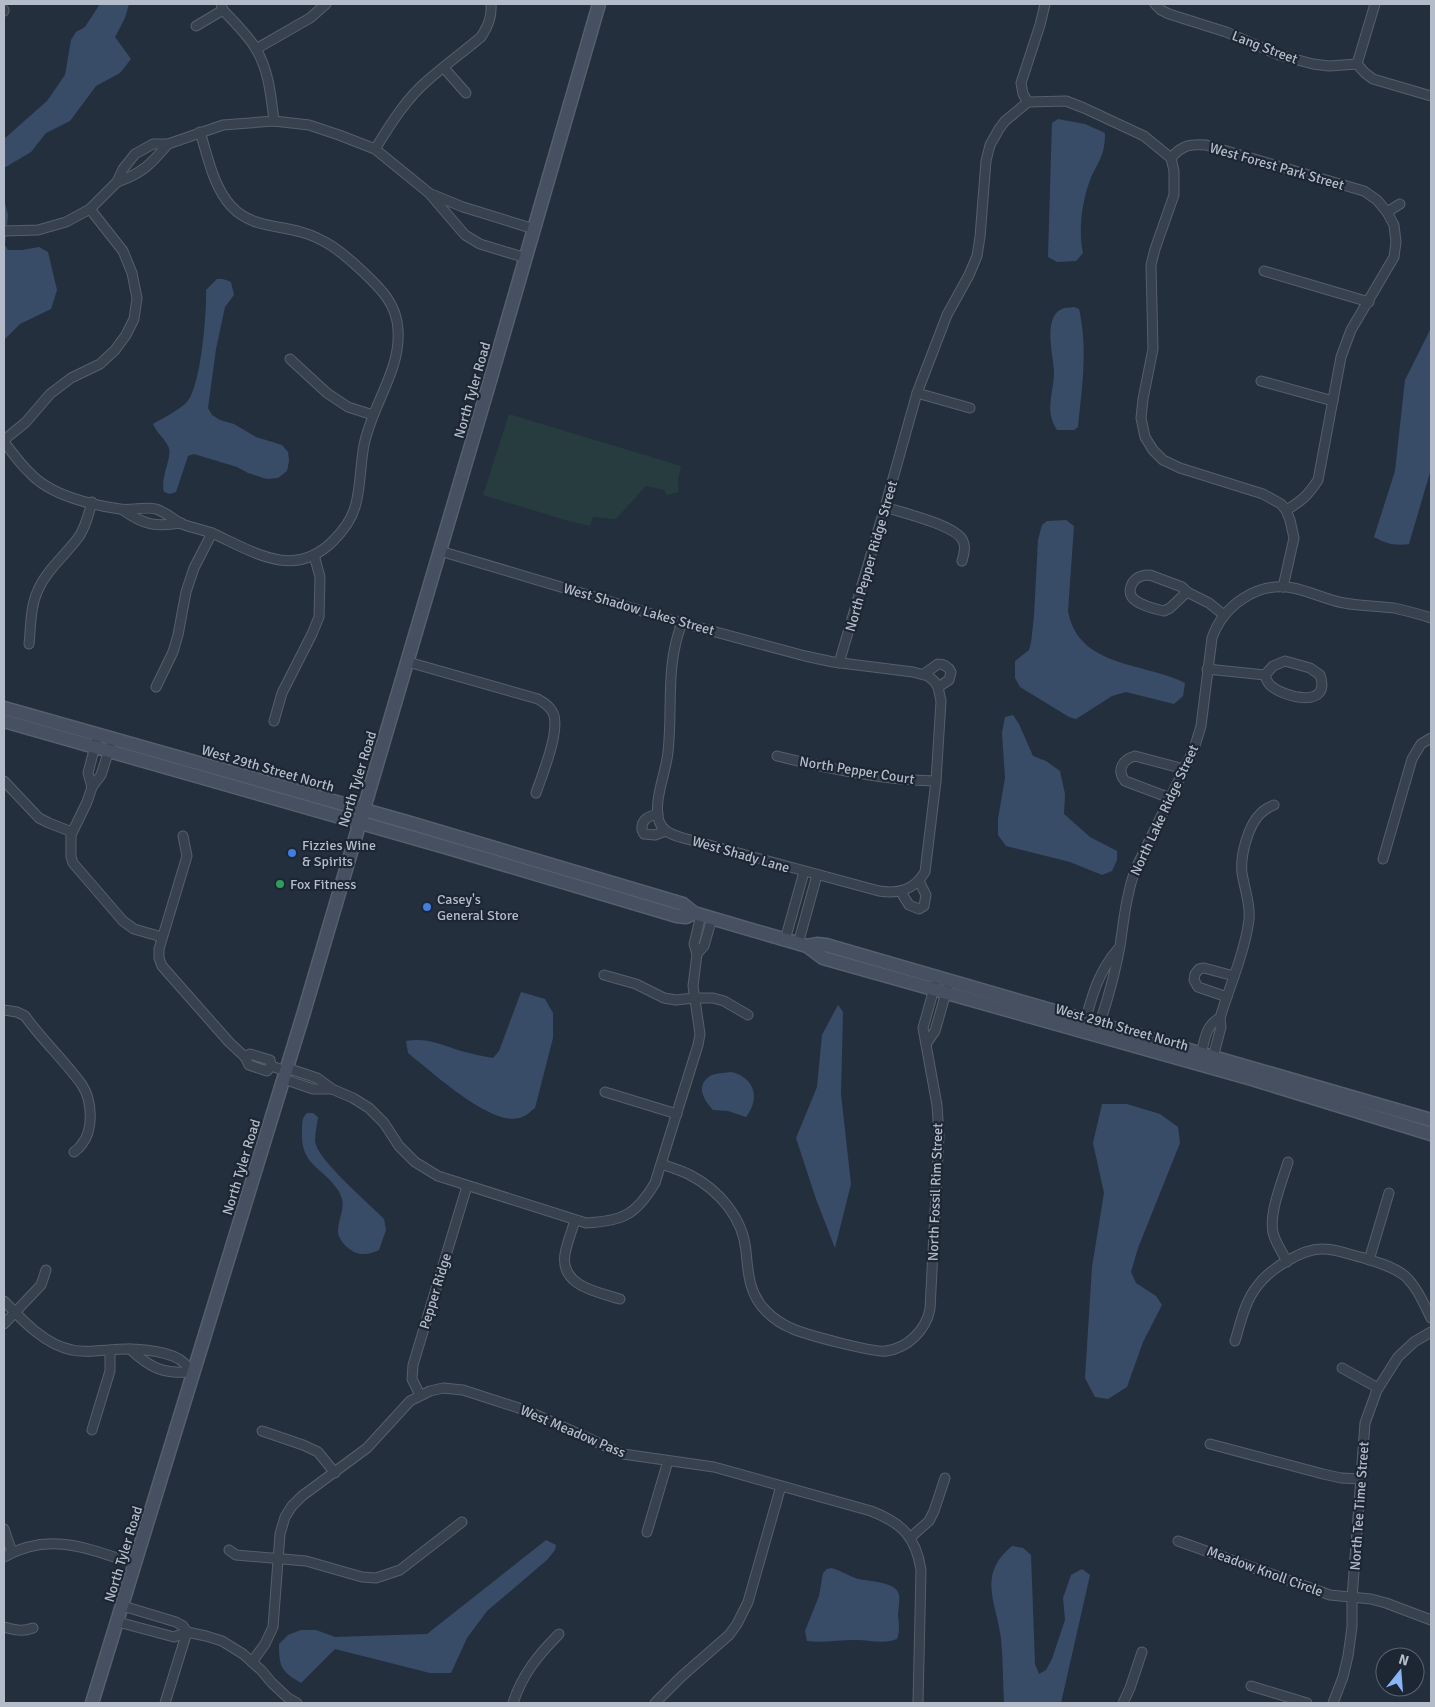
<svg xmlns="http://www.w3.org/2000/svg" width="1435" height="1707" font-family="Signika,sans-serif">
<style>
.green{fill:#263c3f}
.water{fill:#394c67}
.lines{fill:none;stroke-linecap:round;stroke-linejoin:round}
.street-casing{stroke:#565f6c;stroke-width:11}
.secondary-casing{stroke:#565f6c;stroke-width:15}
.street{stroke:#38414e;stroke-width:9}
.secondary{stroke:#465061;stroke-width:12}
.shop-dot{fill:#3f7fe0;stroke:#1d2633;stroke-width:2}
.leisure-dot{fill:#2e9e5b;stroke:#1d2633;stroke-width:2}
.labels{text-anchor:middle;stroke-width:4.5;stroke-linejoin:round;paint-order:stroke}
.street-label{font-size:14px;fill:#b4bcc9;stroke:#1d2633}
.poi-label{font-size:14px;fill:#b4bcc9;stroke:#1d2633;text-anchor:start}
</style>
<rect width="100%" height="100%" fill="#242f3e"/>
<polygon class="green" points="509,414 681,466 678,480 679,492 667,495 664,490 646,486 616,519 593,517 590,526 565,520 483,495"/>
<g class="water">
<polygon points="100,4 129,4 125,18 115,37 131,59 120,73 96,86 70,121 46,133 31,152 4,168 4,139 47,101 65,75 71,40 76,32 85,27"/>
<path d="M1058,119L1085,124L1105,133C1105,157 1098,161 1090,180C1082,201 1078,231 1083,253L1076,261L1057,262L1048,257L1052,123Z"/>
<polygon points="4,199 8,215 5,245 8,250 22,250 39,247 48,252 57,290 51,309 20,324 4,340"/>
<path d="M217,279H223L231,282L234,295L225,307L216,349L208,408L212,415L220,420L234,424L256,437L282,445L288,452L289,461L287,471L278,478L267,479L248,473L237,467L194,454L188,456L176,492L170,494L164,492C160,477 172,459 169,448C165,439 157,433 153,424C163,418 176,412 186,403C201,390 207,311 206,290Z"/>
<path d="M1074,307L1079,309C1088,348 1082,388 1078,427L1074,430H1057C1044,410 1054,393 1054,372C1054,357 1042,317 1062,309C1065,307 1070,308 1074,307Z"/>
<path d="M1431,328V469L1409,544C1396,546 1386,544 1374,537L1395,471L1405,380Z"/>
<path d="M1066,520L1074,526L1068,611C1078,668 1144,662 1185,683L1183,696L1174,704L1126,692L1112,696L1076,719L1069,717L1020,687L1015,678V661L1029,650L1031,643L1034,616L1038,540L1042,525L1047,521Z"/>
<polygon points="1013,715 1019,724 1033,756 1046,761 1060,771 1065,794 1064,814 1090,837 1117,851 1117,860 1112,871 1102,875 1070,862 1006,846 998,835 998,819 1005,778 1002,733 1005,717"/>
<path d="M521,992L545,999L553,1013V1038L535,1108C530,1112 525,1117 519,1118C490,1126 431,1071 408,1053L406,1041C426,1037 443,1045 461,1051C472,1054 482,1056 493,1058L499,1051Z"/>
<polygon points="838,1005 843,1012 841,1094 851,1184 835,1248 816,1199 796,1138 817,1087 822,1035"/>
<path d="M731,1072C754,1077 761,1098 746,1117L728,1111L713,1110C704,1100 695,1086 710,1076C716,1073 724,1073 731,1072Z"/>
<polygon points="1102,1104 1127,1104 1160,1114 1178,1127 1180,1143 1138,1248 1131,1272 1136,1283 1156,1296 1162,1305 1143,1342 1127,1387 1108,1399 1095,1397 1085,1378 1092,1267 1104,1193 1093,1143"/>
<path d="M307,1113H313L318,1117C317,1125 315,1133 315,1141C317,1160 369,1203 384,1219L386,1230L379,1250C375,1252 369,1254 364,1254C353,1255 338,1242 338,1231C339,1214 348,1206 338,1190C322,1166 300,1166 302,1130C302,1124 302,1117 307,1113Z"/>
<path d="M546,1540L556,1545L555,1550L547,1560L487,1611L467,1638L451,1673H430L335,1649L301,1683C281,1671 279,1667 279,1644L288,1635L301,1630H316L335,1637L427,1634Z"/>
<path d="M1012,1546L1023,1548L1031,1555L1035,1664L1039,1674L1046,1670L1052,1659L1065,1620L1063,1598L1071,1575L1082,1569L1090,1575L1061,1703H1004C1003,1682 1003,1659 1001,1638C996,1601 977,1575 1012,1546Z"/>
<path d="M832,1568C841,1571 849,1576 858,1579C867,1581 894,1582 898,1592C901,1599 898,1609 898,1616C899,1625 900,1631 897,1639C883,1645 869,1639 854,1640C838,1640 823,1643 807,1641L805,1631L819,1596L823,1573L827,1569Z"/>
</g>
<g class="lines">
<g class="street-casing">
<g id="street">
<path d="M221,4L223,10C234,22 248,35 256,49C269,71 271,96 274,121"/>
<polyline points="1155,4 1161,10 1169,14 1226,32 1279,55 1313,64 1329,66 1357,64 1365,73 1373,79 1431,96"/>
<polyline points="4,10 4,11"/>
<polyline points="196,26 223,10"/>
<polyline points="256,49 310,18 326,4"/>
<polyline points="1357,64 1375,4"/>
<polyline points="444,68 466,93"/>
<polyline points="1028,102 1066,101 1084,108 1144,136 1171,158"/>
<polyline points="1028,102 1023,94 1021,83 1040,25 1045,4"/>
<path d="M375,149C390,125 405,100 427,81C444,66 463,52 481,37C488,26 492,17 491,4"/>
<path d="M1171,158C1182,145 1190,144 1206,145L1364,191L1377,200L1387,212L1394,225L1396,242L1394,257L1351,330L1341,357L1318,480C1309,494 1301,502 1286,510"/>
<polyline points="1171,158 1174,171 1174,195 1155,249 1151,265 1153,349 1143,399 1141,418 1145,437 1153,450 1163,460 1180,468 1263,494 1281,504 1286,510 1290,520 1294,538 1283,587"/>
<path d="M117,182C143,173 151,164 168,144"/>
<polyline points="431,194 463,207 534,229"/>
<polyline points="1387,212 1400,204"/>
<polyline points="4,231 38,230 66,222 90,209 117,182 123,169 135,154 153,144 168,144 223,125 274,121 309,125 339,135 375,149 429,193 465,235 480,244 526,258"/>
<polyline points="1264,271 1369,302"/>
<polyline points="290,359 327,393 348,407 373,415"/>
<polyline points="1261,381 1333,401"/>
<polyline points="917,393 970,408"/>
<polyline points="4,440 26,422 50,394 71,378 100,364 115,350 126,335 134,319 137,298 132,273 123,251 90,209"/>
<path d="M4,442C12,452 20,464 30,473C50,495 91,505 120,509C132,511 144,506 156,509C165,512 172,518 180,523C190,528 203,529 214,534C254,552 294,580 333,541C343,531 351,521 355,507C361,488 360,465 364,445C372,405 401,370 398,330C397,303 379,287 361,270C343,253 326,239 301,232C277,225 250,227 231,206C213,186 208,157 200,132"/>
<path d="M885,507C903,513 956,525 963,541C966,547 964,555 962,561"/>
<path d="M123,510C144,525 155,527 181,523"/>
<path d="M440,551L682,623L805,656L833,662L913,672L928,676L934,681L938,687L941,701L936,781L925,872C914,890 899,894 879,891L683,838C673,835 663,832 659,821C653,801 666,773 668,752C673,707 665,666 682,623"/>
<path d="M1150,575L1182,587L1187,592L1170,608L1164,611C1155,609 1142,606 1135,600C1125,593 1132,578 1142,576C1145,575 1147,575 1150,575Z"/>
<polyline points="1187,592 1209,603 1224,615"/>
<path d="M29,644C31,626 30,607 38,590C47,569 67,554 80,535C86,525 89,513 92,502"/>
<path d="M1285,661L1310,668L1320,675C1332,709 1284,698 1270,685C1267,682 1266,679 1265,675L1273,666Z"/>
<path d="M408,662L538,699C544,703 550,706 553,713C561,730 542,775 536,793"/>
<polyline points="839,663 885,507 917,393 947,315 969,275 977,256 980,237 986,161 990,145 999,129 1005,121 1028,102"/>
<polyline points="1207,669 1265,675"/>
<path d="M924,674L938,664C944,664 948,666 951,672L949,680L938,687"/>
<polyline points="156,687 173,652 178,635 186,592 194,568 212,533"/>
<polyline points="274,721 282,693 312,634 319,617 320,577 314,555"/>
<polyline points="110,747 101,775 92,787 87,802 71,835 71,857 73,863 123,921 134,929 162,937"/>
<path d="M777,756C830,769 883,780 936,781"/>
<polyline points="4,781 39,818 49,823 72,832"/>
<polyline points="92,787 88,773 96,742"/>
<path d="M1170,798L1125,781C1116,770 1123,759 1135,756L1184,769"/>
<path d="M658,814C649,816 641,819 642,830L644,834L655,835L666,831"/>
<polyline points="183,836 187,856 159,949 159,958 162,966 229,1042 245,1057"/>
<polyline points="1383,859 1412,759 1421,744 1431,738"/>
<polyline points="901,892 909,905 919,909 924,906 926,895 919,881"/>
<polyline points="785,940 804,872"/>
<polyline points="798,944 817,875"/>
<polyline points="697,954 704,946 712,918"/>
<polyline points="604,975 636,984 664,998 676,1000 694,998 713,998 724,1001 748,1015"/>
<polyline points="1227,997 1198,987 1194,980 1195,974 1199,969 1204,968 1234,976"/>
<path d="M4,1010L17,1012L25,1016C42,1040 66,1062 82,1085C92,1100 94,1129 82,1144C80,1147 77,1150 74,1152"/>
<path d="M1084,1025C1092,996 1098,972 1118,949"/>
<path d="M1098,1029C1107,1002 1115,974 1120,946C1124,919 1126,896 1135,870L1194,749L1201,726L1212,638C1223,606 1257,581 1293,588C1310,591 1326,600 1344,603C1361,606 1378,606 1394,608C1407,611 1419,614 1431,618"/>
<polyline points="926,1044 935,1031 947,989"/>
<path d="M1200,1058C1205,1042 1204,1026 1220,1018"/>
<path d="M1212,1061L1221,1027L1220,1018C1229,987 1243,958 1248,926C1252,909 1245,891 1242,873C1240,856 1248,825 1261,813C1265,809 1269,807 1274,805"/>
<polyline points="271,1066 267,1071 249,1065 245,1057 250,1054 270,1060 271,1066 286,1071"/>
<path d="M287,1068L317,1078L332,1089L353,1098L369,1108L384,1123L399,1146L415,1162L438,1176L586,1223C623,1221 636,1215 655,1183L698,1045L700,1034L693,986L697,954L694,944L701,915"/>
<polyline points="284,1079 313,1089 332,1089"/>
<polyline points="605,1092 677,1114"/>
<path d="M662,1164C671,1168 682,1170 690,1175C719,1190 743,1218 746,1251C748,1273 749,1294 766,1311C773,1318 781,1324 791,1328C803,1334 874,1353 886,1351C908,1348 926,1330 930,1309L939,1136L937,1105L923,1028L935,985"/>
<path d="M575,1220C572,1231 567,1242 565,1254C560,1286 597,1292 620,1299"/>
<polyline points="1369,1260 1389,1193"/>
<path d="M1287,1262C1283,1253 1277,1245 1274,1236C1267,1217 1282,1182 1288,1162"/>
<path d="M4,1301C22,1320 45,1345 72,1350C85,1353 97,1350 110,1350C130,1348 161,1349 179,1359C184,1362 189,1368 193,1372"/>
<polyline points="4,1324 41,1285 46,1270"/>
<path d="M1235,1341C1241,1321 1245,1301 1258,1285C1270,1269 1303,1248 1323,1249C1337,1249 1350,1255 1364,1258C1377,1262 1394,1267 1405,1276C1417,1287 1424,1304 1431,1318"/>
<path d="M130,1349C151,1369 164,1374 193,1372"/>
<polyline points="1342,1368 1378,1388"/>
<polyline points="420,1395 412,1379 413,1365 467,1186"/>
<polyline points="92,1430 110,1371 110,1350"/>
<polyline points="262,1431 303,1445 318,1452 335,1473"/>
<polyline points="1210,1444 1323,1474 1341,1478 1361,1479"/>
<polyline points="4,1529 12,1552"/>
<polyline points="647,1532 668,1461"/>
<polyline points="911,1537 929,1521 934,1511 945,1478"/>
<polyline points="1178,1541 1330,1595 1371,1599 1386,1603 1431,1620"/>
<polyline points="229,1550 236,1555 306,1561 362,1577 376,1578 400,1570 462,1522"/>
<path d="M4,1557C50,1531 89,1549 135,1564"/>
<polyline points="123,1606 176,1622 183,1626 187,1632"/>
<polyline points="118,1622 174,1637 187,1632 206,1636 222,1641 243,1654 261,1670 272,1683 288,1698 297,1703"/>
<path d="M4,1627C15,1630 22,1632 33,1628"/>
<path d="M252,1662L265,1644L273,1627L280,1534L285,1517L292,1506L302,1496L367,1448L410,1401L430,1391L443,1388L463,1390L528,1411L623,1454L714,1467L871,1511C902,1523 916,1537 921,1570L918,1703"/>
<polyline points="1251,1686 1307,1703"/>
<polyline points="165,1703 187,1632"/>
<path d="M513,1703C522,1675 538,1655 559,1634"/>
<polyline points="655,1703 682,1676 729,1635 737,1624 748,1602 781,1486"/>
<polyline points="1123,1703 1130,1688 1142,1652"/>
<polyline points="1333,1703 1343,1677 1348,1656 1352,1627 1352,1598 1365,1423 1377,1390 1398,1357 1414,1342 1431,1332"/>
</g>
</g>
<g class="secondary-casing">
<g id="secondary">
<polyline points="4,708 407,822 683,904 694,913 807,946 823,958 1252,1079 1431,1134"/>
<polyline points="4,721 445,847 677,916 686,917 694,913"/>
<polyline points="807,946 817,944 826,945 1431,1120"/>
<polyline points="92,1703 304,1012 492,374 599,4"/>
</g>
</g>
<use href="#street" class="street"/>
<use href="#secondary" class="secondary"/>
</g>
<g class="shop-dot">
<circle cx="292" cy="853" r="5"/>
<circle cx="427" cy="907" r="5"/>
</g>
<circle class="leisure-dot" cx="280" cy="884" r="5"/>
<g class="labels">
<g class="street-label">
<text transform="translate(1265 47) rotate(21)" y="5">Lang Street</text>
<text transform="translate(1277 166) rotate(16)" y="5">West Forest Park Street</text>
<text transform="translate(472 390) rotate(-74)" y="5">North Tyler Road</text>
<text transform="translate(871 556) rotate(-74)" y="5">North Pepper Ridge Street</text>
<text transform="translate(639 609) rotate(16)" y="5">West Shadow Lakes Street</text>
<text transform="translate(268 768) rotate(16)" y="5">West 29th Street North</text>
<text transform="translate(857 770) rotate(9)" y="5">North Pepper Court</text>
<text transform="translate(357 779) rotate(-73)" y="5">North Tyler Road</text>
<text transform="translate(1164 810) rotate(-65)" y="5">North Lake Ridge Street</text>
<text transform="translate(741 854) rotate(16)" y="5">West Shady Lane</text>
<text transform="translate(1122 1027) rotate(16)" y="5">West 29th Street North</text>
<text transform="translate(241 1167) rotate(-73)" y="5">North Tyler Road</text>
<text transform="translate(935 1192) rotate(-88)" y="5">North Fossil Rim Street</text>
<text transform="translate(435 1291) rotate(-73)" y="5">Pepper Ridge</text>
<text transform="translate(573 1431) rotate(23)" y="5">West Meadow Pass</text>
<text transform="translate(1359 1506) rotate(-86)" y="5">North Tee Time Street</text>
<text transform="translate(123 1554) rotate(-73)" y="5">North Tyler Road</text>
<text transform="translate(1265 1571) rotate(20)" y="5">Meadow Knoll Circle</text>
</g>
<g class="poi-label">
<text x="302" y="850">Fizzies Wine<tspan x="302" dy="16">&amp; Spirits</tspan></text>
<text x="290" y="889">Fox Fitness</text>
<text x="437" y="904">Casey's<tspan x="437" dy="16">General Store</tspan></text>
</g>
</g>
<rect width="1435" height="1707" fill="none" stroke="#b4bcc9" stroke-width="10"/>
<g transform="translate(1400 1672) rotate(17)"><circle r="24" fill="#1d2633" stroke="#59626f"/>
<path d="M0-4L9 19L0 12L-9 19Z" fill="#8ab4f8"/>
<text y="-8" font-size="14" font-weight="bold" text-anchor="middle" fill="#b4bcc9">N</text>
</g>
</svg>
